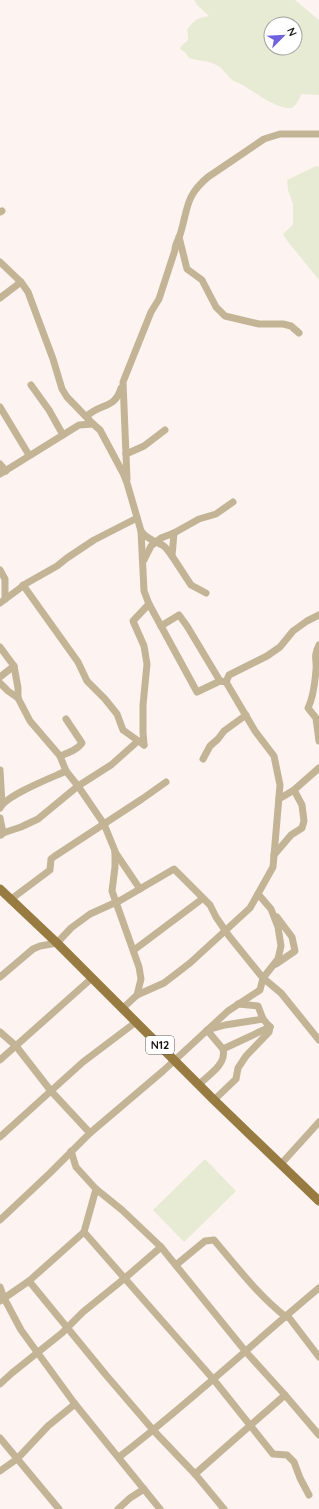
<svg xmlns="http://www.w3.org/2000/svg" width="319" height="1509" font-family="Quicksand,sans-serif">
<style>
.green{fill:#e8ebd4;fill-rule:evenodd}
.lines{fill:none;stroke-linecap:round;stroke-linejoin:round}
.minor{stroke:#c4b496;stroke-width:7}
.major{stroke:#987b40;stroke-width:9}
.labels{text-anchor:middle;stroke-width:3;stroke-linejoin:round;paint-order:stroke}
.shield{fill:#fff;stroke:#5f5958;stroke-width:1}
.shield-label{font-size:11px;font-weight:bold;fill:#1a1210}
</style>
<rect width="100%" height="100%" fill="#fdf4f1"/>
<g class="green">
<path d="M194,0H295L319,20V95L302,94C299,98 296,107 291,108C278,110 255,92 244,86C240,83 234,82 231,79C226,74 223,69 218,66C208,60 199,61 189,58L185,52L181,50L180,48C186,39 190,45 187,30C194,20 197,18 209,16L197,5ZM271,24H295V48H271Z"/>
<polygon points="316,166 319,167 319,280 285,238 283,234 292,226 293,224 293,204 288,190 287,180"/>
<polygon points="205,1159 236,1191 184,1242 153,1210"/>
</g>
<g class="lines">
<g class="minor">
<polyline points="0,212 2,211"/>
<polyline points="179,237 187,269 202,280 216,307 225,316 259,324 283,324 291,326 299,333"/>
<polyline points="0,262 21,282 28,292 53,359 62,389 67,397 93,424"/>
<polyline points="0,298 21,282"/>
<polyline points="31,385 49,410 63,435"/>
<polyline points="0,407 29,455"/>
<path d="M87,416C101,403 115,409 121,388"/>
<polyline points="126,454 144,446 165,430"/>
<polyline points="0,464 6,471"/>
<polyline points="0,474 79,425 93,424 100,430 123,473 127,483 141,531 144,591 149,604 197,692 220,681 226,682 255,731 274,756 280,785 273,867 250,908 190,963 164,983 137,995 122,1009"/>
<path d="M127,479L123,382L151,312L159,299L175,250C175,244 178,241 180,235C188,209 185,196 208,177L264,139L280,134H319"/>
<path d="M141,531C146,538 152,540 160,544C165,545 169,552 172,556"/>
<polyline points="174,533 172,556 191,585 206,593"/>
<polyline points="144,560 151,546 161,538 174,533 199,519 216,514 233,502"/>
<polyline points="0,570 5,579 5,599"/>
<polyline points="23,585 78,662 87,681 105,699 117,714 123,730 144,745"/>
<polyline points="0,603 27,583 57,566 67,558 94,540 137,518"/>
<polyline points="161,626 179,615 187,626 220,681"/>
<path d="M319,645C313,658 317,658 316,670C315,682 313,698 308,708L316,718L319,741"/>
<polyline points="0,647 14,666 18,688 18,698 30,721 60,756 66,771 78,786 104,824 115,851 115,867 112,891 139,967 141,979 137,995"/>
<polyline points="0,677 14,666"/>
<polyline points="226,682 229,675 267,656 280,647 293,631 307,621 319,615"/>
<polyline points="0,683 8,691 18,698"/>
<polyline points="144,745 143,732 143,705 147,664 144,646 133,621 149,604"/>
<path d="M60,756C68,753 77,750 82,743L66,719"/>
<polyline points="203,759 210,746 218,739 224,731 246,715"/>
<polyline points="0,770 2,804"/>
<polyline points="279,799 294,790 319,768"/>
<path d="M0,808C6,795 51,778 66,771"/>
<polyline points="0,818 3,833 1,835"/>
<polyline points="3,833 21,827 38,819 78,786 111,765 138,741"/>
<polyline points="115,852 140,889"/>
<polyline points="274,855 291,835 302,828 304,821 302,805 294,790"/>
<polyline points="10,900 50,870 51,859 55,856 142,799 166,782"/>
<polyline points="134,950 202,899"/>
<polyline points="276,964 295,951 292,937 277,917"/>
<polyline points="0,977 33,949 40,946 57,943 71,928 90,914 121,900 174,869 210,905 216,917 229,936 263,978 281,993 319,1040"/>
<polyline points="238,1004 258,1006 263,1019 270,1027"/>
<polyline points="263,1019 225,1025 207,1030 223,1049 270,1027"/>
<polyline points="0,1032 16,1046 51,1091 90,1133"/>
<polyline points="0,1060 92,978"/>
<path d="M199,1084C209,1075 227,1064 223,1049"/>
<polyline points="214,1100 236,1079 238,1068 246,1056 269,1032 270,1027"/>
<polyline points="0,1137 83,1062 136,1022"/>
<polyline points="71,1151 76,1167 96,1189 122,1210 161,1247 246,1352 285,1395 319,1435"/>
<polyline points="281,1164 319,1122"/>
<polyline points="0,1220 50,1173 90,1133 163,1071 228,1011 260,990 263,978 278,959 281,946 278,927 271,909 258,894"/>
<polyline points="84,1232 214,1380 273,1454 287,1455 294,1462 300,1478 309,1495"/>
<path d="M176,1265L205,1241L214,1240C237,1267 258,1295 286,1317"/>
<polyline points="29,1281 106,1375 154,1431 195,1474 224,1509"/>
<polyline points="0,1287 4,1298 21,1330 75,1404 160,1509"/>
<polyline points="0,1301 29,1281 84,1232 96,1189"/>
<polyline points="287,1315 319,1357"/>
<polyline points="0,1384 12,1373 62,1333 83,1312 125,1278 161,1247"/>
<polyline points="0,1438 59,1509"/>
<path d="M119,1457C189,1403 252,1344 319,1288"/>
<polyline points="0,1471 17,1459 48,1426 75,1404"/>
<polyline points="195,1474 285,1395"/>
<polyline points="118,1509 130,1498 144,1489"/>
</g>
<polyline class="major" points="0,889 57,943 214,1100 319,1201"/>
</g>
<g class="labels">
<rect class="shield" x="146" y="1036" width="28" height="18" rx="3"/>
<g class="shield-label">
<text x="160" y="1049">N12</text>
</g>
</g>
<g transform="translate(283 36) rotate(66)"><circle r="19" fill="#ffffff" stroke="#a3a09f"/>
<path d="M0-3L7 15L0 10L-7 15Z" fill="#6f62dd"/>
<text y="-6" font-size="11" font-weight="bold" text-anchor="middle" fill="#1a1210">N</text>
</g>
</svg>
